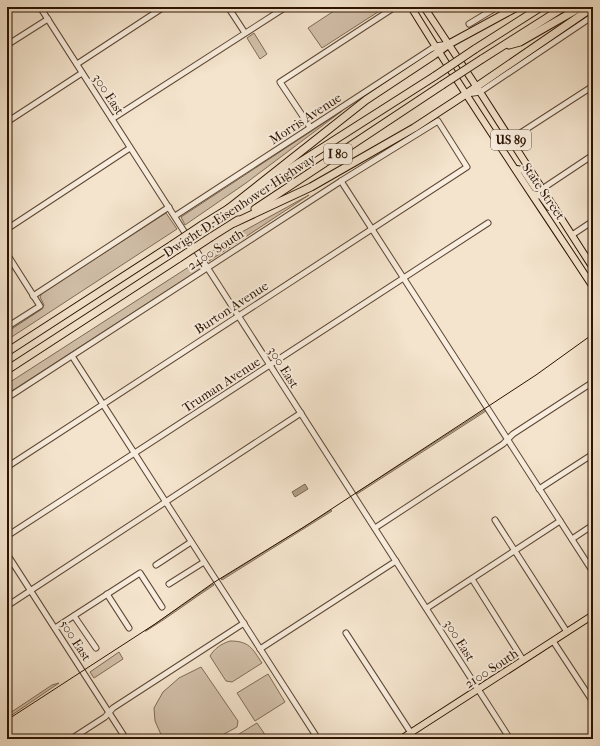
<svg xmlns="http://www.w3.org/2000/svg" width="600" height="746" font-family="'IM FELL French Canon',serif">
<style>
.green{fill:#d2c0aa;stroke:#7f6a55}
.water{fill:#b09d87;stroke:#7b6651}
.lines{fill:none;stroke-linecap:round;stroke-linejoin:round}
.minor-casing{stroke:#5e4733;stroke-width:7}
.major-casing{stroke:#2c1300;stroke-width:8}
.highway-casing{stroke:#2c1300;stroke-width:9}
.minor{stroke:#f8edde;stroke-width:5}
.major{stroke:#f4e4cd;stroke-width:6}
.highway{stroke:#f4e4cd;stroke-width:7}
.tram{stroke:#2c1300;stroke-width:1}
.highway-bridge-casing{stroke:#2c1300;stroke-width:9;stroke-linecap:butt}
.highway-bridge{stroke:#f4e4cd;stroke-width:7}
.labels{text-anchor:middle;stroke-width:4;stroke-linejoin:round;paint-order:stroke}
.shield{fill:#f8edde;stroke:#695443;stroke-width:1}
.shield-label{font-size:12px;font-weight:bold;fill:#2c1300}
.street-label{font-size:13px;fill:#2c1300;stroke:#f8edde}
</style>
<rect width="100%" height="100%" fill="#f4e4cd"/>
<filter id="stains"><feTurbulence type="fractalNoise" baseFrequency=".005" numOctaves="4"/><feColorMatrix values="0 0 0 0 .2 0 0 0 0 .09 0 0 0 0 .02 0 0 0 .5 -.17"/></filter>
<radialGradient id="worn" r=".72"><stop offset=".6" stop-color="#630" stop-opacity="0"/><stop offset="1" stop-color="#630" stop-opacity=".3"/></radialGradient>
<g class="green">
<polygon points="340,7 379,7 381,10 322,48 308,28"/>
<polygon points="254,33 267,54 260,59 247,38"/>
<polygon points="342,111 246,183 185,225 181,217"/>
<polygon points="309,195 209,261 206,255 240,233"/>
<polygon points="166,213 177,229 7,340 7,332 42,309 44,305 40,297 42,293"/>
<polygon points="198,261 202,268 7,394 7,384"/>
<polygon points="485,410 486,411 357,494 356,493"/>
<polygon points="331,510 332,511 222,580 221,579"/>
<path d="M213,584L214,585C191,600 169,617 146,631H145Z"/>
<path d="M230,641C249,641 252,648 262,663L232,682L226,681L210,656C215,648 221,644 230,641Z"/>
<polygon points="119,652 123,659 94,678 90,672"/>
<polygon points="201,667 238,721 237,727 215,739 163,739 155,721 154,708 163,692 179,678"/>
<polygon points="268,674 285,702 255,721 237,693"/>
<polygon points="59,683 9,717 7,715 52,685"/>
<polygon points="257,723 268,739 231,739"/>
</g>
<polygon class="water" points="305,484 308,489 295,497 292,492"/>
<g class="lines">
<g class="minor-casing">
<g id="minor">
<polyline points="40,7 510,739"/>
<polyline points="228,7 245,33"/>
<polyline points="469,24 497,7"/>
<polyline points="7,45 48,19"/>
<polyline points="77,64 164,7"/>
<polyline points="467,94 480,92 593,16"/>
<polyline points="112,119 286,7"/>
<polyline points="7,122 82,73"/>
<polyline points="310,127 280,82 395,7"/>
<polyline points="511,139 593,86"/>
<polyline points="341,181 593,572"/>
<polyline points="542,189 593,155"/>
<polyline points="175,216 431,49 436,46 448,44"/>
<polyline points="7,229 130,148"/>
<polyline points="572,235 593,221"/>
<polyline points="7,254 40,306 7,327"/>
<polyline points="33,296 169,207"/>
<polyline points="72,356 318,739"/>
<polyline points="7,398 341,181 438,121 467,167 7,467"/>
<polyline points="539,489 593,454"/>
<polyline points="495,520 567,632"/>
<polyline points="375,528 503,444 513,434 593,382"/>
<polyline points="7,536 488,223"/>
<polyline points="572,539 593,525"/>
<polyline points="7,554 126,739"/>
<polyline points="156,565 191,542"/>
<polyline points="472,579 523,660"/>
<polyline points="169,584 204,562"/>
<polyline points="107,594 129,628"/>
<polyline points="7,606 301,413"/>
<polyline points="427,608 560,521"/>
<polyline points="74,616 96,648"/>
<polyline points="55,628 140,573 162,607"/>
<polyline points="346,633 411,733"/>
<polyline points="553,641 593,702"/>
<polyline points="260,649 396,561"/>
<polyline points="71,739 105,717 113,708 244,623"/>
</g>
</g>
<g class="major-casing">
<g id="major">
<path d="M411,7C469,102 532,194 593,287"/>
<polyline points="424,7 480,92 593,268"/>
<polyline points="516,169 523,170 535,188 542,189"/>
<polyline points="533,194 541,196 549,207 554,207"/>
<polyline points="401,739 593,615"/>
</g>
</g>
<g class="highway-casing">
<g id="highway">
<polyline points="509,45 520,42 581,7"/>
<polyline points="475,49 541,7"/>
<polyline points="482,59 564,7"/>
<polyline points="261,187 435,76"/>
<polyline points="228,209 366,100 434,55 449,44 517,7"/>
<polyline points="255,209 442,85"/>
<polyline points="234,223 311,187 414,128 466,94 593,7"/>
<polyline points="202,225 231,207"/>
<polyline points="211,237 238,220"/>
<polyline points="7,352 172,245"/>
<polyline points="7,370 179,258"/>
</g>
</g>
<use href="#minor" class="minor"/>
<use href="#major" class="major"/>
<use href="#highway" class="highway"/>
<polyline class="tram" points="7,720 155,624 213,583 304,527 536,375 593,334"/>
<g class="highway-bridge-casing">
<g id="highway-bridge">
<polyline points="435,76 475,49"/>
<polyline points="442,85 482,59"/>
<polyline points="172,245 202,225"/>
<polyline points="179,258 211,237"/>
</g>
</g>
<use href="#highway-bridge" class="highway-bridge"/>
</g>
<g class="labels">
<g class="shield">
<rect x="491" y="130" width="40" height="20" rx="3"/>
<rect x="324" y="144" width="28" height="20" rx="3"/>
</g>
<g class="shield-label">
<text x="511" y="144">US 89</text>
<text x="338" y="158">I 80</text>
</g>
<g class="street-label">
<text transform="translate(109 94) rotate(57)" y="5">300 East</text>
<text transform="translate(305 118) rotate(-33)" y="5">Morris Avenue</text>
<text transform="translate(544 191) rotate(56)" y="5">State Street</text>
<text transform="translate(239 205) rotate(-33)" y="5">Dwight D. Eisenhower Highway</text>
<text transform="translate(215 249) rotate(-33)" y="5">2400 South</text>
<text transform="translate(231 307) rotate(-33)" y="5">Burton Avenue</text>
<text transform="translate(284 367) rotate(58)" y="5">300 East</text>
<text transform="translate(221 384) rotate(-33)" y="5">Truman Avenue</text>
<text transform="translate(76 640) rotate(57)" y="5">500 East</text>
<text transform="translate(460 640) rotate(58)" y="5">300 East</text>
<text transform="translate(491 668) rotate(-33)" y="5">2100 South</text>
</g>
</g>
<rect width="600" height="746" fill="none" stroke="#f4e4cd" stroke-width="24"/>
<rect x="8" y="8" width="584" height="730" fill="none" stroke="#2c1300" stroke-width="2"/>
<rect x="12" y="12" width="576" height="722" fill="none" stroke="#2c1300"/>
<rect width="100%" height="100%" filter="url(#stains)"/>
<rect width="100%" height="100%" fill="url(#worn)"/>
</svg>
